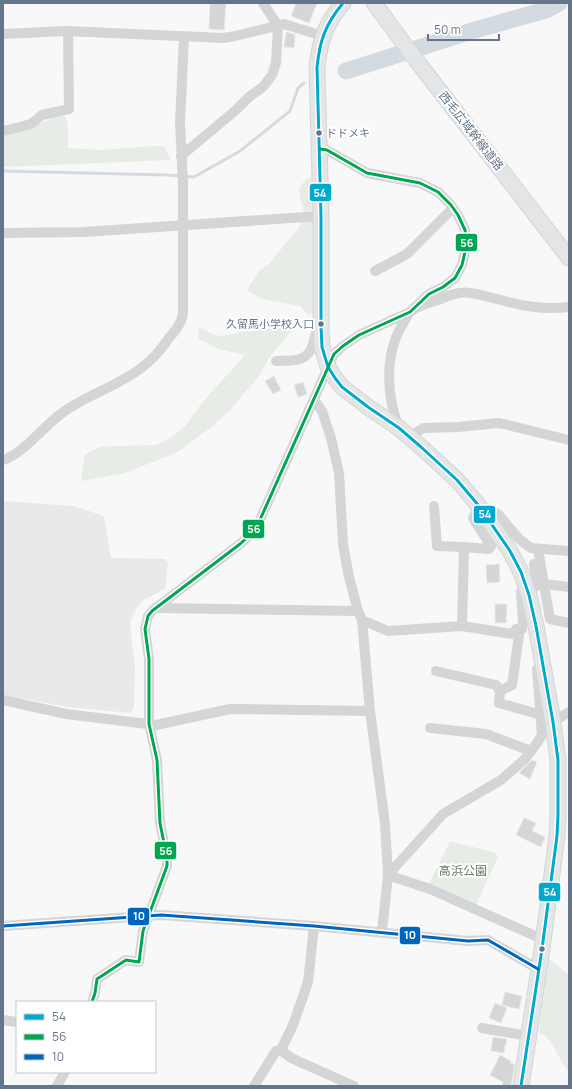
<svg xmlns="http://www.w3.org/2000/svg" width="572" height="1089" font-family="Manrope,'Noto Sans JP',sans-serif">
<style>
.built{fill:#e8e9ea}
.green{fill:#e8ece6}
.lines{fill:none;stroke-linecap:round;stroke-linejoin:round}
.stream{stroke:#d4dbe0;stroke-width:3}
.river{stroke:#d4dbe0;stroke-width:17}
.building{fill:#d5d6d8;stroke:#e8e8e8}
.primary-casing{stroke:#d4d5d7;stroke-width:17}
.minor{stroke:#d4d5d6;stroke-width:10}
.primary{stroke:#e4e5e6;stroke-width:15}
.bus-1-casing{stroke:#fff;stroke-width:6}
.bus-2-casing{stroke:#fff;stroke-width:6}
.bus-3-casing{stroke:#fff;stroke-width:6}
.bus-1{stroke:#00a9ce;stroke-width:3}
.bus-2{stroke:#00a651;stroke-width:3}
.bus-3{stroke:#0065bd;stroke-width:3}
.bus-dot{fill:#65758b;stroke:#fff;stroke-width:1.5}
.labels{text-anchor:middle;stroke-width:4;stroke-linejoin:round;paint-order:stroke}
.bus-label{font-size:11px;fill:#65758b;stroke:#fff;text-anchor:start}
.street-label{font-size:12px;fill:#65758b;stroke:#fff}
.park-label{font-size:12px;fill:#637b61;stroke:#fff}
.line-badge{stroke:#fff;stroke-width:1.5}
.badge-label{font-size:11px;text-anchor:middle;font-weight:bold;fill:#fff}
</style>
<rect width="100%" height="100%" fill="#f8f8f8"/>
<polygon class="built" points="3,501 74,506 104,516 111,558 165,559 168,563 165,589 142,601 136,609 132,616 130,625 135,668 134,708 130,713 69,707 3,695"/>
<g class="green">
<polygon points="57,116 65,116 68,124 68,148 102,150 154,146 164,146 171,160 3,167 3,133 32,127"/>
<polygon points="312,176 316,313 307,314 300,306 262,299 247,290 258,272 269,264 300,226 304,213 300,198 299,188 306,179"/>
<polygon points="291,325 291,331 269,358 258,377 232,408 214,425 178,452 125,473 81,481 85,454 100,447 116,446 157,445 173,436 186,425 201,404 245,355 218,349 199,339 198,327 217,336 234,334 269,326"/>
<polygon points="450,841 496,853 498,857 475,907 428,886"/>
<path d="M548,958L569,975V1072C558,1060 554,1039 539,1032Z"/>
</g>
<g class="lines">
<polyline class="stream" points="3,171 167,175 194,177 240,151 290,111 298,88 304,83"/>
<polyline class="river" points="346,71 475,30 546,10 559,3"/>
</g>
<g class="building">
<polygon points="210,3 226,3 224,30 209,29"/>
<polygon points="296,3 317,3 309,23 291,16"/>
<polygon points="286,32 295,34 294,48 284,47"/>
<polygon points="274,376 281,390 273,394 265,381"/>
<polygon points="303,382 307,394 298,397 294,385"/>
<polygon points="499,564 500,582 487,583 486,565"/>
<polygon points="495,604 507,604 506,623 495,623"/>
<polygon points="532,760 537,762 530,779 519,773"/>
<polygon points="524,818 536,823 532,831 545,837 541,847 516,835"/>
<polygon points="505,992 522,996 519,1009 502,1005"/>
<polygon points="495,1003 507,1008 501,1023 489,1018"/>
<polygon points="493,1037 507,1039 506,1045 505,1045 504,1053 491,1051"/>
<polygon points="500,1055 511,1061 510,1063 515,1064 511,1086 502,1086 503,1082 490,1075"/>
</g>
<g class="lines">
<g class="primary-casing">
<g id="primary">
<path d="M343,3C325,25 320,40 317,67L321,216V327L322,347L328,367L335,378L342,387L368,407L399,428L421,447L457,480L479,506L510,551L521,572L529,595L536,626L553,722L558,760V815L557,836L542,949L521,1086"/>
<polyline points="374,3 416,60 569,258"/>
</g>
</g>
<g class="minor">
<polyline points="3,34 66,31 223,38 235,36 284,24 323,36"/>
<polyline points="3,131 31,124 42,115 69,109 68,31"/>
<polyline points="181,156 236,110 249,97 263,87 272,75 276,63 278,26 263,3"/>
<polyline points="3,233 83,232 321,216"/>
<polyline points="375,271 407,254 453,208"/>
<path d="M276,361C292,360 308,363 313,344C315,339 315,333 318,329"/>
<polyline points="314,400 322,411 331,438 339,473 343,544 349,577 358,611 362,620 370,711 385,824 388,875 382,932"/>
<path d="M399,428C386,395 384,353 404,322C406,319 408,314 410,312C416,307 431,302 438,300C448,296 459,291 470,293C479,294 488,297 497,299C523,306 543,310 569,307"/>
<polyline points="410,437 423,428 458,427 499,423 569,440"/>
<path d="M3,460C22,454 42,429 58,416C83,396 114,388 140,369C151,361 161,350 169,338C176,330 182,323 183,312V183L180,123L184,37"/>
<polyline points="434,506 437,546 464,547"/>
<polyline points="487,517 494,512 498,514 519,539 531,548 569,551"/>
<polyline points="538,549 550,619 569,623"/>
<polyline points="544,584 569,587"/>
<polyline points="528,591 537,586 534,564"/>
<polyline points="157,608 358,611"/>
<polyline points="362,620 388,631 462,626 519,635 512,685 500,691 499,703 541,715"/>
<polyline points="462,626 464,547 489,549 491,546 473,518 479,506"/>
<polyline points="516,629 522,629 523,622 521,592 525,583"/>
<polyline points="537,669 542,735 537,743 524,760 501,780 443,814 388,875 430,889 542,939"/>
<polyline points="436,671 496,685 500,691"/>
<polyline points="3,700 66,714 156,725 230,709 370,711"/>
<polyline points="553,722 569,712"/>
<polyline points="430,728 486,734 531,751"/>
<polyline points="3,926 161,915 314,926 468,941 488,940 538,969"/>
<polyline points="314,926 308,982 293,1025 281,1050 291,1058 354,1086"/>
<polyline points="92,1002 95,993 97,979 126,960 139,962 143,931 167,866 167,858 160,823 157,760 149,724 149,659 145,629 148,616 152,611 240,544 249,536 259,522 334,354 343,346 359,335 410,312 429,294 443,287 455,278 462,265 467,243 465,230 458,215 451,205 438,192 420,183 367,173 327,150 320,149"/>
<polyline points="3,1020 17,1022"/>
<polyline points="482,1028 528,1036"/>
<polyline points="57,1086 65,1072"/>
<polyline points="254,1086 276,1051 281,1050"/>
</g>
<use href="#primary" class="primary"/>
<g class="bus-1-casing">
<path id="bus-1" d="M343,3C325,25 320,40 317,67L321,216V327L322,347L328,367L335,378L342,387L368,407L399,428L421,447L457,480L479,506L510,551L521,572L529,595L536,626L553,722L558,760V815L557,836L542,949L521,1086"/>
</g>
<g class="bus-2-casing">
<polyline id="bus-2" points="92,1002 95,993 97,979 126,960 139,962 143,931 167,866 167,858 160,823 157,760 149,724 149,659 145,629 148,616 152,611 240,544 249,536 259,522 334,354 343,346 359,335 410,312 429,294 443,287 455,278 462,265 467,243 465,230 458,215 451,205 438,192 420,183 367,173 327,150 320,149"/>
</g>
<g class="bus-3-casing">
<polyline id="bus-3" points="3,926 161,915 314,926 468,941 488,940 538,969"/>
</g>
<use href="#bus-1" class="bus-1"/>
<use href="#bus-2" class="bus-2"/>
<use href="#bus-3" class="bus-3"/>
</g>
<g class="bus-dot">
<circle cx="319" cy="133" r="3.5"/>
<circle cx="321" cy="324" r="3.5"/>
<circle cx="542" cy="949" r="3.5"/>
</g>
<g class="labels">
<g class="bus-label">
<text x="326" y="137">ドドメキ</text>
<text x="314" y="328" text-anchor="end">久留馬小学校入口</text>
</g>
<g class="street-label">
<text transform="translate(471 131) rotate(52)" y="4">西毛広域幹線道路</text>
</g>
<g class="park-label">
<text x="463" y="875">高浜公園</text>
</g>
</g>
<g class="line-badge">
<rect x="309" y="183" width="23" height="19" rx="4" fill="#00a9ce"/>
<rect x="455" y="233" width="23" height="19" rx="4" fill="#00a651"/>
<rect x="473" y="505" width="23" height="19" rx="4" fill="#00a9ce"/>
<rect x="242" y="519" width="23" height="20" rx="4" fill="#00a651"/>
<rect x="154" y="841" width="23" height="19" rx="4" fill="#00a651"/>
<rect x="538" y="882" width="23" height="20" rx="4" fill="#00a9ce"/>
<rect x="127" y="907" width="23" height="19" rx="4" fill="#0065bd"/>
<rect x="399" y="926" width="22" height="19" rx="4" fill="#0065bd"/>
</g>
<g class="badge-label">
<text x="320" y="197">54</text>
<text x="467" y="247">56</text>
<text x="485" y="518">54</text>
<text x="254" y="533">56</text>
<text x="166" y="855">56</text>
<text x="550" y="896">54</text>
<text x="139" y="920">10</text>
<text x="410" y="939">10</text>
</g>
<rect width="572" height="1089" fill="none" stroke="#65758b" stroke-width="8"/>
<rect x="16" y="1001" width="140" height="72" fill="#ffffff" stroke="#c1c8d1"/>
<rect x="24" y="1014" width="20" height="6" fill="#00a9ce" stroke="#c1c8d1"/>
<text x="52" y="1021" font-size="12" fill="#65758b">54</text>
<rect x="24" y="1034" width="20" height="6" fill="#00a651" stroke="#c1c8d1"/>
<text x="52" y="1041" font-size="12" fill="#65758b">56</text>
<rect x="24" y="1054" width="20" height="6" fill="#0065bd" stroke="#c1c8d1"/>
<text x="52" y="1061" font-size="12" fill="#65758b">10</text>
<path d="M428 34v6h71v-6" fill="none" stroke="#65758b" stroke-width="2"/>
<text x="434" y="34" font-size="12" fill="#65758b" stroke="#ffffff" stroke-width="3" paint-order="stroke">50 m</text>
</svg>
